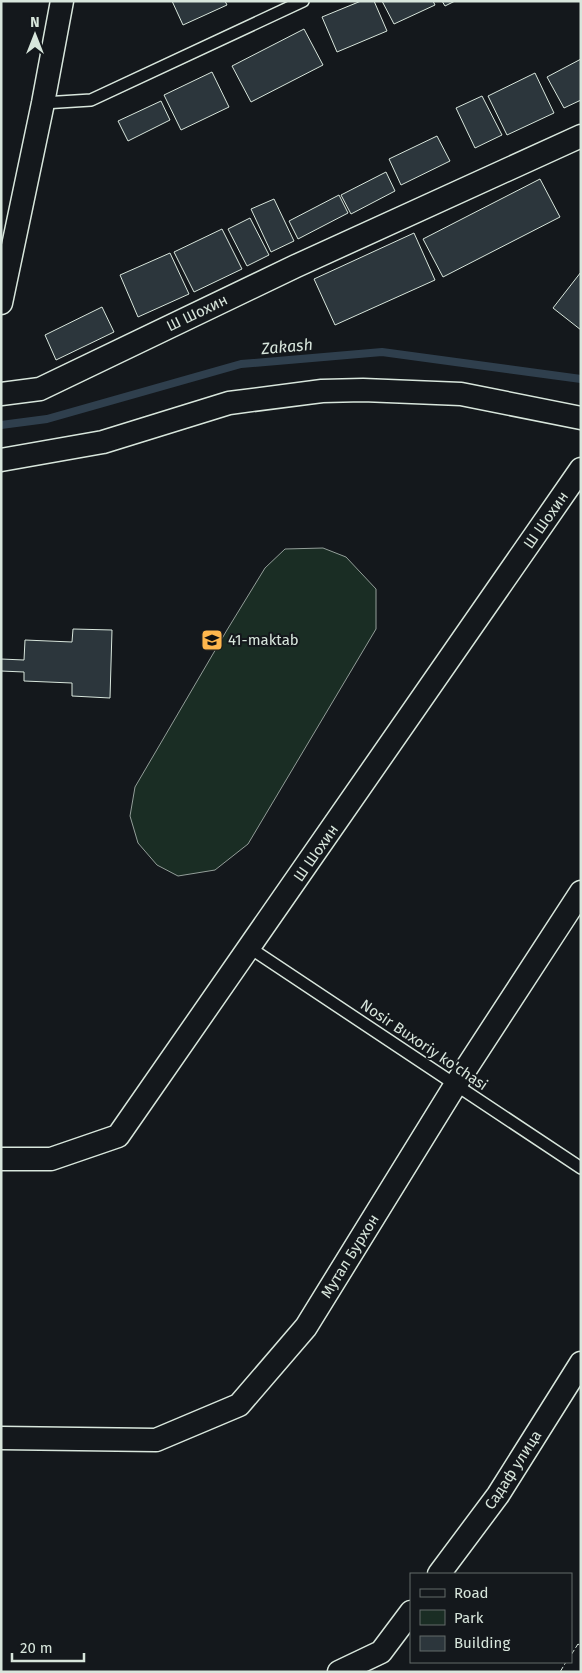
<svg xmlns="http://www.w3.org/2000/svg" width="582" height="1673" font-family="'Fira Sans',sans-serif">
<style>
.green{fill:#1a2d24;stroke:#939e99}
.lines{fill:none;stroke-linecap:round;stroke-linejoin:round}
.stream{stroke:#2f3f4d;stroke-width:8}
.building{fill:#2c363c;stroke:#d8e6dc}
.lane-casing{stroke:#d8e6dc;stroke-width:14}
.street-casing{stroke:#d8e6dc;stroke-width:25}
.lane{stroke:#14181c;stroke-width:11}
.street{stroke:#14181c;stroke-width:22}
.fence{stroke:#d8e6dc;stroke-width:1;stroke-dasharray:6 2.5;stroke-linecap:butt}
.labels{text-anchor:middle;stroke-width:4;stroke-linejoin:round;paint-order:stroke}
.street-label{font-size:15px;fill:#d8e6dc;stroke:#14181c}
.poi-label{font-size:15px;fill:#d8e6dc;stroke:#14181c;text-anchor:start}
.water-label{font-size:16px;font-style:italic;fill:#d8e6dc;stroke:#14181c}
</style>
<rect width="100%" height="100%" fill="#14181c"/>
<polygon class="green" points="323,548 346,557 376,589 376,629 248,844 215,870 178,876 157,865 138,843 130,816 135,787 227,630 265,568 285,549"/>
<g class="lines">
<polyline class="stream" points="1,425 47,419 241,364 382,352 581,379"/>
</g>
<g class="building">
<polygon points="172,1 225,1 227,5 183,25"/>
<polygon points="361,1 374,1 387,31 337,52 322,17"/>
<polygon points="382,1 433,1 435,5 394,24"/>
<polygon points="442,1 455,1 445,6"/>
<polygon points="304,29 323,65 251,102 232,66"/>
<polygon points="581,59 581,100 564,108 547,77"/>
<polygon points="212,72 229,107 181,130 164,95"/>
<polygon points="535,73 554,113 507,135 488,96"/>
<polygon points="482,96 502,135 475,148 456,108"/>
<polygon points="161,101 170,120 128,141 118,121"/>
<polygon points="437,136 450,161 401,185 389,159"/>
<polygon points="386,172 395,191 351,214 341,195"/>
<polygon points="540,179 560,217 443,277 423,239"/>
<polygon points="339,195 348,213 298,239 289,221"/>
<polygon points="274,199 294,241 271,252 251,209"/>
<polygon points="250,218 269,255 247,266 228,229"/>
<polygon points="222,229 242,269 194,292 174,252"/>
<polygon points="414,233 435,280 335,325 314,279"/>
<polygon points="170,253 189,294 138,317 120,275"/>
<polygon points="581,272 581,330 553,308"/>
<polygon points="102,307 114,332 56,360 45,335"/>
<polygon points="73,629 112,630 110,698 72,696 72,683 24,681 24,672 1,671 1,659 24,660 25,640 72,642"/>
</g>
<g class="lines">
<g class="lane-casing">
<g id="lane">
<polyline points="43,103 91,100 303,1"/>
<polyline points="250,948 581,1168"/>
</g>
</g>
<g class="street-casing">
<g id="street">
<polyline points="1,303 43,103 62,1"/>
<polyline points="1,394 40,389 296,266 581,136"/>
<polyline points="1,460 103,442 229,403 322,391 363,390 461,394 581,418"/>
<polyline points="1,1159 51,1159 118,1136 581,469"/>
<polyline points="1,1438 156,1440 239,1405 306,1327 456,1084 581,892"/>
<polyline points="439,1574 498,1495 581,1363"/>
<polyline points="339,1672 381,1652 411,1612"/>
</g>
</g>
<use href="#lane" class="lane"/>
<use href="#street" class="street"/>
<g class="fence">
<polyline points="571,1655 578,1644 581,1646"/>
<polyline points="560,1672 566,1662"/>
</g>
</g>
<defs>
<g id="school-square" transform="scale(1.125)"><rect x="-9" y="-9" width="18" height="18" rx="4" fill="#ffb74d" stroke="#14181c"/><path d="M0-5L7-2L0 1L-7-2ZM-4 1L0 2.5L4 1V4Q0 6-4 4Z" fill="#111"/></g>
</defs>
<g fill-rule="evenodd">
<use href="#school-square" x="212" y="640"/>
</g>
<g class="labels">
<g class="street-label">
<text transform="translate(197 313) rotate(-26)" y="5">Ш Шохин</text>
<text transform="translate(546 520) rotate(-55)" y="5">Ш Шохин</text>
<text transform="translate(316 853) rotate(-55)" y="5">Ш Шохин</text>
<text transform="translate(424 1045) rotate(34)" y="5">Nosir Buxoriy ko'chasi</text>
<text transform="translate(350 1256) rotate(-58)" y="5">Мутал Бурхон</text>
<text transform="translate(513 1470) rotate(-57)" y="5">Садаф улица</text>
</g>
<g class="poi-label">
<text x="228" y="645">41-maktab</text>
</g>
<g class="water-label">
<text transform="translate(287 346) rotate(-5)" y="6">Zakash</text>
</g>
</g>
<rect width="582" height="1673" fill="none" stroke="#d8e6dc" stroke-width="5"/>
<rect x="410" y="1573" width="162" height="90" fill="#14181c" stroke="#626a69"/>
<rect x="420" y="1589" width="25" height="8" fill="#14181c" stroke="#626a69"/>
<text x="454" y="1598" font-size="15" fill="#d8e6dc">Road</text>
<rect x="420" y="1610" width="25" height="15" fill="#1a2d24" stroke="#626a69"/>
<text x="454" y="1623" font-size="15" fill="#d8e6dc">Park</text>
<rect x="420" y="1636" width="25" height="15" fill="#2c363c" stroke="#626a69"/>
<text x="454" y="1648" font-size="15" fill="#d8e6dc">Building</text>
<g transform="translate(35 35)" stroke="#14181c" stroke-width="4" paint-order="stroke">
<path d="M0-4L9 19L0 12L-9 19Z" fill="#d8e6dc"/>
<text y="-8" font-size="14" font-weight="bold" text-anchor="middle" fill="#d8e6dc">N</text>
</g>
<path d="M12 1653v8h72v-8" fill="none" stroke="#d8e6dc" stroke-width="2.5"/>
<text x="20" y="1653" font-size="15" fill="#d8e6dc" stroke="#14181c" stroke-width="4" paint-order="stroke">20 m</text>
</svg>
